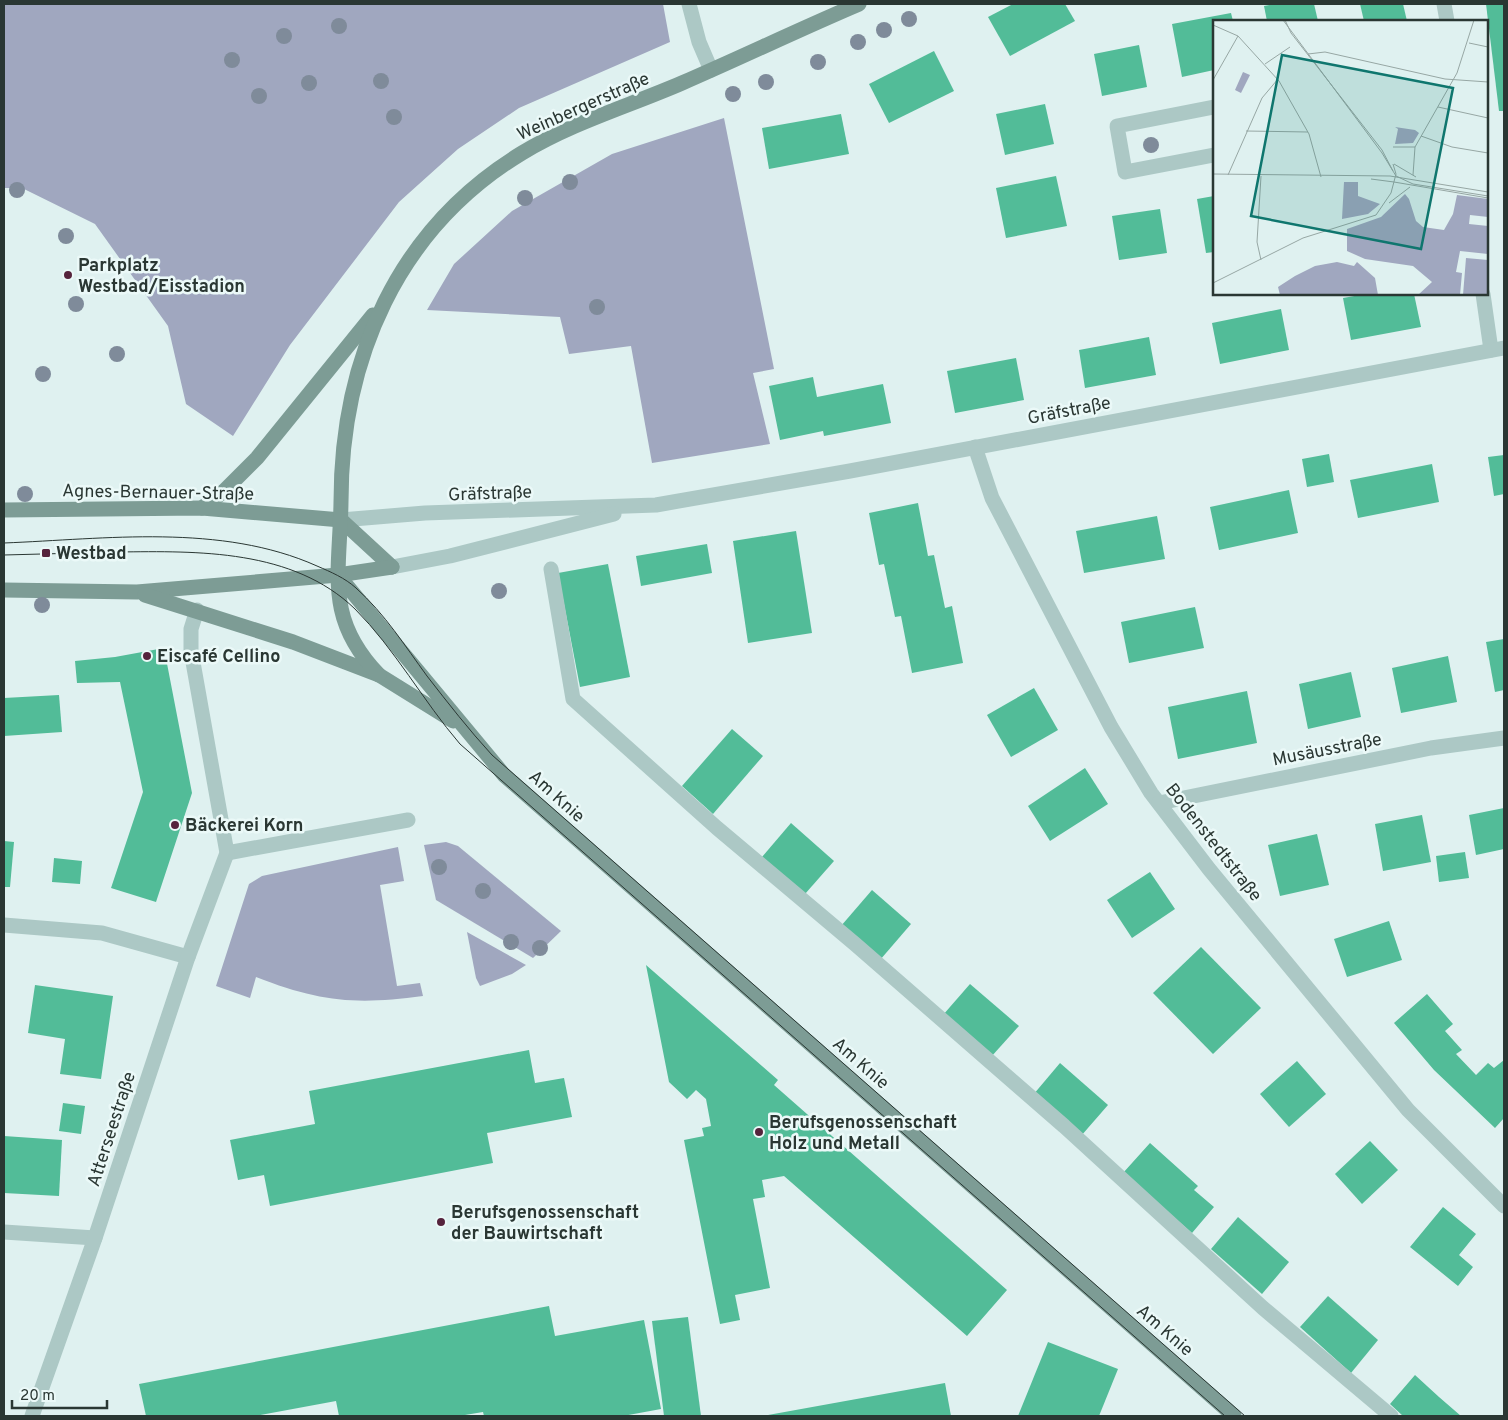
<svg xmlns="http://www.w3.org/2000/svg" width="1508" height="1420" font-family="Overpass,sans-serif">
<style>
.green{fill:#a0a7bf}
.building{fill:#52bc98}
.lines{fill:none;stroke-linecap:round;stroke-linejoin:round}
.lane{stroke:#acc8c5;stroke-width:15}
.street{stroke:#acc8c5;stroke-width:15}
.secondary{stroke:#7d9c95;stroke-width:15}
.tram{stroke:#2a3733;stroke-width:1}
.tree{fill:#7f8b9a}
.poi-dot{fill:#55233c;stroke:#ebf9f8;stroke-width:2}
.labels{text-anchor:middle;stroke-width:5;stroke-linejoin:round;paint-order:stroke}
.street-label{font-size:18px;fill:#2a3733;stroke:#ebf9f8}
.poi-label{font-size:18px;font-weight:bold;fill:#2a3733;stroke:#ebf9f8;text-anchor:start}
.inset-road{fill:none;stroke:#97a7a4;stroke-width:1}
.view{fill:#0f766e;fill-opacity:0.15;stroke:#0f766e;stroke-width:2.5}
.inset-edge{fill:none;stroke:#2a3733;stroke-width:2.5}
</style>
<rect width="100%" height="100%" fill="#dff1f0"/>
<g class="green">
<polygon points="4,4 663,4 670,42 519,108 458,149 399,202 290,345 233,436 186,404 168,326 95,224 22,188 4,188"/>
<polygon points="724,118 774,369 753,373 770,444 652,463 631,346 569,354 560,317 427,310 454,264 512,211 612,154"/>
<polygon points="446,842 458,846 561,931 533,958 436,900 424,845"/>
<path d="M398,847L404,881L380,885L397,986L420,983L423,996C356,1005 320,1002 256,977L250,998L216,986L249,884L262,876Z"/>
<polygon points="467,932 526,965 512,974 480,986 476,978"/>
</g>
<g class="building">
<polygon points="1013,4 1065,4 1075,21 1010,56 988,17"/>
<polygon points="1275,4 1314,4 1318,21 1267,21 1264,6"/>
<polygon points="1360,4 1403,4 1407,21 1364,21"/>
<polygon points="1486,4 1504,4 1504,111 1499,111"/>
<polygon points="1231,13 1233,21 1214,21 1214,70 1182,77 1172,24"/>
<polygon points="1139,45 1147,87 1102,96 1094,54"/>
<polygon points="934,51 954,91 889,123 869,84"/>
<polygon points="1045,104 1054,144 1005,155 996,114"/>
<polygon points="841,114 849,154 769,169 762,128"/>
<polygon points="1056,176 1067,226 1006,238 996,188"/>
<polygon points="1214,196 1214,252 1206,253 1197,199"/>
<polygon points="1160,209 1167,253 1119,260 1112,216"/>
<polygon points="1366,294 1414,294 1421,327 1351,340 1343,298"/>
<polygon points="1281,309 1289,350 1220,364 1212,323"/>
<polygon points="1149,337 1156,375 1085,388 1079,350"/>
<polygon points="1016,358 1024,400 955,413 947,371"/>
<polygon points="813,377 817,397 883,384 891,423 824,436 823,431 780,440 769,386"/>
<polygon points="1329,454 1334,482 1307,487 1302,459"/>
<polygon points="1504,455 1504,494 1494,496 1488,457"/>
<polygon points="1432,464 1439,502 1358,518 1350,480"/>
<polygon points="1289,490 1298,533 1219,550 1210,507"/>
<polygon points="918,503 928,556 934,555 945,608 952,606 963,663 912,673 901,616 895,617 884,564 879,565 869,513"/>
<polygon points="1157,516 1165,559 1084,573 1076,531"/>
<polygon points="796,531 812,633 748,643 733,541"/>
<polygon points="707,544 712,573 641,586 636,556"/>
<polygon points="608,564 630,677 580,687 558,573"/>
<polygon points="1195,607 1204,648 1129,663 1121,622"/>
<polygon points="1504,639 1504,690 1495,692 1486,642"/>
<polygon points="164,648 192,793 156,902 111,888 143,792 120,682 77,683 75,661 115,657"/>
<polygon points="1448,656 1457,702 1401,713 1392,668"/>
<polygon points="1351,672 1361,717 1308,729 1299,684"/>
<polygon points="1034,688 1058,730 1011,757 987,715"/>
<polygon points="1247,691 1257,743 1178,759 1168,707"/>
<polygon points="59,695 62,732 4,736 4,698"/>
<polygon points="732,729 763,756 713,814 682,786"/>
<polygon points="1085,768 1108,804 1050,841 1028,806"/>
<polygon points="1504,808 1504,849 1476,855 1469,815"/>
<polygon points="1422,815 1431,862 1383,871 1375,824"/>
<polygon points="791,823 834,861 805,894 762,857"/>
<polygon points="1317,834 1329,885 1280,896 1268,845"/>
<polygon points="4,841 14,842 10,887 4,887"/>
<polygon points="1465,852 1469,878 1439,882 1436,856"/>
<polygon points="54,858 82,861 80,884 52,882"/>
<polygon points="1150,872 1175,909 1132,938 1107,900"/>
<polygon points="872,890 911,924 880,960 841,926"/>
<polygon points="1389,921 1402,960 1347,977 1334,939"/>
<polygon points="1201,947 1261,1008 1213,1054 1153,993"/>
<polygon points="646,965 778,1080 774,1085 1007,1290 967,1336 784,1176 762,1180 765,1197 753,1199 770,1288 735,1295 740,1320 720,1324 684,1140 704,1136 702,1128 711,1126 706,1099 696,1090 687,1099 669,1082"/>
<polygon points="970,984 1019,1026 991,1057 943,1015"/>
<polygon points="35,985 113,996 101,1079 60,1074 65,1039 28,1033"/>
<polygon points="1427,994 1453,1024 1445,1031 1462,1050 1456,1054 1476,1075 1488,1063 1494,1068 1504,1060 1504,1118 1495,1128 1434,1070 1394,1023"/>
<polygon points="529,1050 535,1083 564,1078 572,1117 487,1133 493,1163 270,1206 264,1175 238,1180 230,1140 315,1124 309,1091"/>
<polygon points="1297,1061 1326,1094 1289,1127 1260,1094"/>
<polygon points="1060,1063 1108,1105 1081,1136 1033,1095"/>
<polygon points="63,1103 85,1106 81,1134 59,1131"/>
<polygon points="4,1136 62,1140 59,1196 4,1193"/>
<polygon points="1370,1141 1398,1170 1362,1204 1335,1174"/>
<polygon points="1150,1143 1198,1186 1194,1190 1214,1207 1192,1233 1123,1173"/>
<polygon points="1443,1207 1476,1234 1459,1255 1473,1267 1458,1286 1410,1247"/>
<polygon points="1238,1217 1289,1262 1262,1294 1211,1249"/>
<polygon points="1328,1296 1378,1340 1351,1373 1300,1327"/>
<polygon points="549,1306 555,1336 644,1320 661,1409 623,1416 484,1416 483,1412 459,1416 339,1416 336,1401 255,1416 146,1416 139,1384"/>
<polygon points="688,1317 701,1416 664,1416 652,1321"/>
<polygon points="1048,1342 1118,1369 1099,1416 1018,1416"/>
<polygon points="1415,1375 1439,1397 1461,1416 1403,1416 1390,1404"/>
<polygon points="945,1383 951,1416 768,1416 768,1415"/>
</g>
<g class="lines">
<g class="lane">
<polyline points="689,4 699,42 711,70"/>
<polyline points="1214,107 1117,126 1125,172 1214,155"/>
<polyline points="551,569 573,699 717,828 855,944 1064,1126 1263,1308 1391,1416"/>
</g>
<g class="street">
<polyline points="1444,4 1447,21"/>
<polyline points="1483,294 1491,350"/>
<polyline points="975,447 992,498 1111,727 1151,793 1209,869 1408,1110 1504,1206"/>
<polyline points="341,520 425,513 656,505 850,471 1504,348"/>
<polyline points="392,567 450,556 614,514"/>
<polyline points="1159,803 1431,748 1504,738"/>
<polyline points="227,853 408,820"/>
<polyline points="4,925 102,933 188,957"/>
<polyline points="4,1232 95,1238"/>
<polyline points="32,1416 95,1238 188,957 227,853 191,651 191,629 197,610"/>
</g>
<g class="secondary">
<polyline points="202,508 224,491 257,458 373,315"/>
<polyline points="4,510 202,508 341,520"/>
<polyline points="341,520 392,567"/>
<polyline points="338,575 504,775 1234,1416"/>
<polyline points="4,590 137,592 338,575 392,567"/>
<polyline points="145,595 293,642 379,675 453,721"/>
<path d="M379,675C324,618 340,574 341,502C341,359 397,229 522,153C571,123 629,106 682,83C742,57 800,29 859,4"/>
</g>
<g class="tram">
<path d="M4,543C106,539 221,523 317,566C331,572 345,578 356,588C385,614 405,646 427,676C448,703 469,730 492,755L1245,1416"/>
<path d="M4,555C42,554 80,553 118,552C198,551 293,549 355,609C395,649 423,701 460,744L1225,1416"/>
</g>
</g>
<g class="tree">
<circle cx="909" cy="19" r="8"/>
<circle cx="339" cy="26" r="8"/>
<circle cx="884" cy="30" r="8"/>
<circle cx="284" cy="36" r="8"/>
<circle cx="858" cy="42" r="8"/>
<circle cx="232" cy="60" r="8"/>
<circle cx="818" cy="62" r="8"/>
<circle cx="381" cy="81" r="8"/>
<circle cx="766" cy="82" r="8"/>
<circle cx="309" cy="83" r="8"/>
<circle cx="733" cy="94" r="8"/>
<circle cx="259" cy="96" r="8"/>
<circle cx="394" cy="117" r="8"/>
<circle cx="1151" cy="145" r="8"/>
<circle cx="570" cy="182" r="8"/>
<circle cx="17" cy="190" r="8"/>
<circle cx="525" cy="198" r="8"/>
<circle cx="66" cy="236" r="8"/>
<circle cx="76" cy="304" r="8"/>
<circle cx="597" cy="307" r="8"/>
<circle cx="117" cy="354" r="8"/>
<circle cx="43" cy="374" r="8"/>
<circle cx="25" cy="494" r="8"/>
<circle cx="499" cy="591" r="8"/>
<circle cx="42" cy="605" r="8"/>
<circle cx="439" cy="867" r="8"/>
<circle cx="483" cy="891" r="8"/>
<circle cx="511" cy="942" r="8"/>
<circle cx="540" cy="948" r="8"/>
</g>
<g class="poi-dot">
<circle cx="68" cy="275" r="5"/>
<rect x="41" y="548" width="10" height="10" rx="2.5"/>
<circle cx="147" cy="656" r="5"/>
<circle cx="175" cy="825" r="5"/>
<circle cx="759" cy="1132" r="5"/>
<circle cx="441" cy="1222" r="5"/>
</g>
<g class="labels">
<g class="street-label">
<text transform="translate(583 106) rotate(-24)" y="6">Weinbergerstraße</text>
<text transform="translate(1069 410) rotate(-11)" y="6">Gräfstraße</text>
<text transform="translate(158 492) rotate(1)" y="6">Agnes-Bernauer-Straße</text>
<text transform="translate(490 493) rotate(-2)" y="6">Gräfstraße</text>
<text transform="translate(1327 749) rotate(-11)" y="6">Musäusstraße</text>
<text transform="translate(557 796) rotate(42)" y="6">Am Knie</text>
<text transform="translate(1214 842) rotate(52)" y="6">Bodenstedtstraße</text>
<text transform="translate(861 1063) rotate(41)" y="6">Am Knie</text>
<text transform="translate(111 1129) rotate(-72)" y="6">Atterseestraße</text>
<text transform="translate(1165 1330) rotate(41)" y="6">Am Knie</text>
</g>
<g class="poi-label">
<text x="78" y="271">Parkplatz<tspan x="78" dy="21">Westbad/Eisstadion</tspan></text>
<text x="56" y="559">Westbad</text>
<text x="157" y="662">Eiscafé Cellino</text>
<text x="185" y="831">Bäckerei Korn</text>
<text x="769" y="1128">Berufsgenossenschaft<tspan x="769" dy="21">Holz und Metall</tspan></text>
<text x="451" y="1218">Berufsgenossenschaft<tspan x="451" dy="21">der Bauwirtschaft</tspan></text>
</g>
</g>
<g transform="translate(1213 20)">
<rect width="275" height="275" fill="#dff1f0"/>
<path d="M30,52L37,55L28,73L22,70ZM182,107L202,110L206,113L200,123L182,124L185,109ZM131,162H145V176L167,184L155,194L129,199ZM192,174L196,179L203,201L210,207L231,210L240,194L244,175L275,179V197L257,195L256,204L275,206V234L247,231L243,252L249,253L247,275H205L219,262L200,246L152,239L134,231V209L168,197ZM253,238L275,240V275H250ZM124,242L141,246L144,242L162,258L165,275H67L65,267L82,256L102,246Z" fill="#a0a7bf"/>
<path class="inset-road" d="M70,0L169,133L183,156L200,164L275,176M72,0L78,13L169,130L180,151M0,5L25,16L66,61L96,114L108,157M256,23L275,27M95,34L112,32L232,59L275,62M52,44L77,27M0,60L25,16M225,87L275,98M33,111L95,112M208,116L239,127L275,133M180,127H202M181,144L203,157M0,154L177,156M15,155L49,78L65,59M200,155L202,127L244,53L261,0M48,156L44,222L48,240M177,156L275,172M158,159L181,162M181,162L275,178M176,183L197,167M0,263L90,218L163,195L178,173L183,154L180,144"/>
<path class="view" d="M69,35L240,68L208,229L38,196Z"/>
<rect width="275" height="275" class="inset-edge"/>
</g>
<rect width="1508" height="1420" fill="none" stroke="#2a3733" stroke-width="10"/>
<path d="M12 1400v8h95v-8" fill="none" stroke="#2a3733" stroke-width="2.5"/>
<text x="20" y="1400" font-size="15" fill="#2a3733" stroke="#ebf9f8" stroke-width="4" paint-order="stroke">20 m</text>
</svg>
